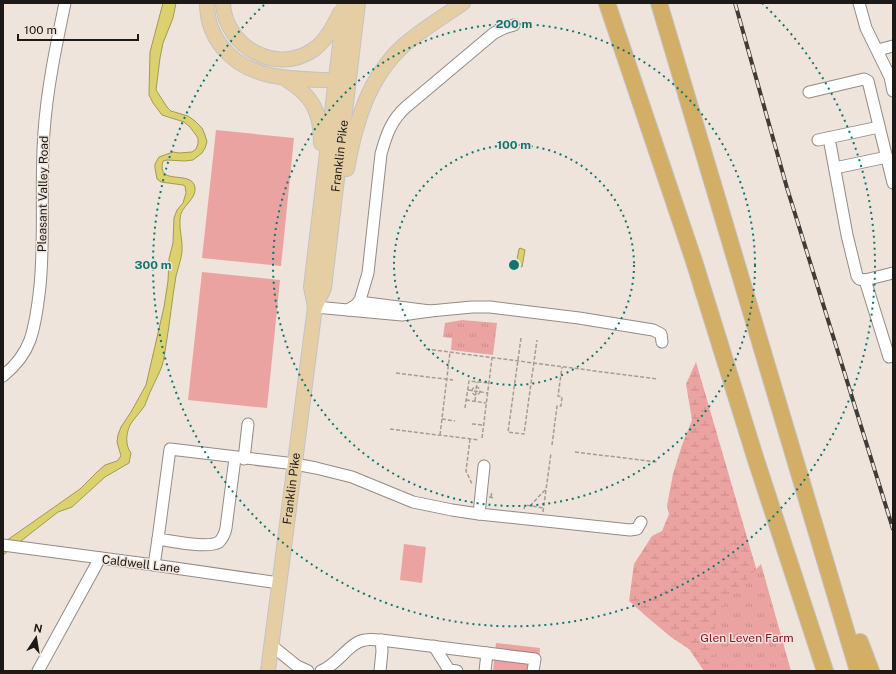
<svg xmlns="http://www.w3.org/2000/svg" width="896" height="674" font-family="'Public Sans',sans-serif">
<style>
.wetland{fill:url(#wetland-marsh)}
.park{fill:url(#park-tufts)}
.pitch{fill:#eba3a1}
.water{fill:#dbd16e;stroke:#a29a54}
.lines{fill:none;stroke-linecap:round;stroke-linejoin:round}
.minor-casing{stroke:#948b84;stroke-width:13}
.major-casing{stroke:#c4c3c2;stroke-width:16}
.highway-casing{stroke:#c4c3c2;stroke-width:18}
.path{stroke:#a49c96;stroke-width:1.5;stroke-dasharray:4 2;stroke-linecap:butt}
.minor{stroke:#fff;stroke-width:11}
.major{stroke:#e5cea4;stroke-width:14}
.highway{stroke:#d3ae67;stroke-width:16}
.rail-casing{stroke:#403b37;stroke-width:4}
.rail{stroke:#eee4dc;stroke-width:2.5;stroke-dasharray:8;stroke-linecap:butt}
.ring{fill:none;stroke:#0f766e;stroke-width:2;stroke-dasharray:2 4}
.labels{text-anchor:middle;stroke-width:3;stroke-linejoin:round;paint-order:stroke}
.street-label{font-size:12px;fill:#1d1916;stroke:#eee4dc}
.park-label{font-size:12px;fill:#8c1526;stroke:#eee4dc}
.centre{fill:#0f766e;stroke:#eee4dc;stroke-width:2}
.ring-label{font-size:12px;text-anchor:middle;font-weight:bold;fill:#0f766e;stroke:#eee4dc;stroke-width:3;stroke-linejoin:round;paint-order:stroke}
</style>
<defs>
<pattern id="wetland-marsh" width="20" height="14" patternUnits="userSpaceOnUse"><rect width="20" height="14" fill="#eba3a1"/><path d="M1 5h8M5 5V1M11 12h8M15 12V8" fill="none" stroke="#c98c8a"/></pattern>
<pattern id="park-tufts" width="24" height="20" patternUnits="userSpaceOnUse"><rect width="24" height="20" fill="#eba3a1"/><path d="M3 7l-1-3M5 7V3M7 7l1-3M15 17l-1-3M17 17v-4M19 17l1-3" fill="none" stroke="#c98c8a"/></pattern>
</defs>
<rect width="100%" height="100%" fill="#eee4dc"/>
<polygon class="wetland" points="696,362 765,599 741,671 704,671 689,649 671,637 647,617 629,601 634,564 652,536 662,531 669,514 667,506 673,474 682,445 692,420 686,384"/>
<g class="park">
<polygon points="462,320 497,323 493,355 451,350 452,338 443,337 445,323"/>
<polygon points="761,564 791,671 713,671 716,613"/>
</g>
<g class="pitch">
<polygon points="216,130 294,138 281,266 202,258"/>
<polygon points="202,272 280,280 267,408 188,400"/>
<polygon points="404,544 426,547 422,583 400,580"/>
<polygon points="496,643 540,648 538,671 493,671"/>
</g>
<g class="water">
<path d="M163,3H176L173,18L163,43L160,58L156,90L167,107L171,111L188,116L195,121L202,128L205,135L207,142L205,148L202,153L193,160L185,161L167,160L163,161C156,187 191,169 195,187C197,200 180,206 180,219C179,230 183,241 182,252C181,260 178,268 176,276C172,299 170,322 166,345C165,352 164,359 162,366C159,374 155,381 152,388C149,394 147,400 145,405C141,412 134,418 130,425C126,434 125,445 131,453L129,463L105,477L72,507L58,512L3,555V543L80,489L97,472L105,465L117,461L121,456L117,442L118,435L121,427L131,412L146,385L164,307L168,281L169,259L173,243L174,218L177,210L183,203L186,193L185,186L183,185L161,182L157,179L155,168V164L159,157L173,152L179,153L192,152L196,149L198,144V138L190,127L184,122L162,115L153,103L149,95L150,52Z"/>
<polygon points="520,248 525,250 522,267 516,265 519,249"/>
</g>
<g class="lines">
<g class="minor-casing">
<g id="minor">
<polyline points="859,3 866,28 890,77 893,91"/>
<polyline points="878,50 893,46"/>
<polyline points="809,92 864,79 868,81 893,183"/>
<polyline points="829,138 847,235 857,276 859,279 865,280 893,273"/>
<polyline points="818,140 879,127"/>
<polyline points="835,168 887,157"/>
<polyline points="865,280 889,357 893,356"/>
<path d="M315,307L348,310L356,305L360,300L368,273L381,154C386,136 391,120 406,107L494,33L504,28L514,25"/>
<polyline points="348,310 402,315 430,311 359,302"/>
<polyline points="430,311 472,307 490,307 579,318 653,330 661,334 662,342"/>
<path d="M3,376C14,367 25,354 30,340C36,323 38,304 40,286C45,235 40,183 44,132C47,89 56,46 65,3"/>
<path d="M235,458L226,528C225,533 223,538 219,542C208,549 172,541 158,539L170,449L295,464L316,468L352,477L413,502L452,510L479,514L630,530L637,529L641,522"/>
<polyline points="244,459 248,424"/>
<polyline points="479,514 484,466"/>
<polyline points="3,545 154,565 279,583"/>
<polyline points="154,565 158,539"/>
<polyline points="381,640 535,659 533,671"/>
<polyline points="271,645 297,666 308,671"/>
<polyline points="434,646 449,670 457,671"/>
<polyline points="38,671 100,558"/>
<path d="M321,671C338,665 349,642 365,640C370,639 376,640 381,640L382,651L380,671"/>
<polyline points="485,671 487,653"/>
</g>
</g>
<g class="major-casing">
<g id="major">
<path d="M207,3C207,21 212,35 223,48C252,84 304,78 345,81"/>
<path d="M223,3C225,47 276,75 313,50C326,41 333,27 340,13"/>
<path d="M284,78C312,95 321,111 321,143"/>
<path d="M347,169C355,124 368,78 403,46C422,29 443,17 463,3"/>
<polyline points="315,307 311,287 345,3"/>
<path id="s1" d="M268,671L315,307L324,288L358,3"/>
</g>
</g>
<g class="highway-casing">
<g id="highway">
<polyline points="607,3 694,261 756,460 825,671"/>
<polyline points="659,3 858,671"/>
<polyline points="860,642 871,671"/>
</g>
</g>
<g class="path">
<polyline points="521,338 508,432 524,434 537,340"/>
<polyline points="426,349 657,379"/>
<polyline points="396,373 453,380"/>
<circle cx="476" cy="391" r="4"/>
<polyline points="468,390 488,393"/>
<polyline points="466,400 486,403"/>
<polyline points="475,401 477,382"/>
<polyline points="465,408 469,381 489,383"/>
<polyline points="442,419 455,421"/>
<polyline points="472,424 483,425"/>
<polyline points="390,429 479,440"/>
<polyline points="440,435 450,352"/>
<polyline points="482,438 492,358"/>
<polyline points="470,439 466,471 472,484"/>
<polyline points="552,445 557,406 561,406 562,397 558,396 562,367"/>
<polyline points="575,452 657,462"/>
<polyline points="489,497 495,498"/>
<polyline points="491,497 492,491"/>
<polyline points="530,506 545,490"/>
<polyline points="524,509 525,505 544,508"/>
<polyline points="543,512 551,453"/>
</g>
<use href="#minor" class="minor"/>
<use href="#major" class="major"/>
<use href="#highway" class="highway"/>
<g class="rail-casing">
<polyline id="rail" points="735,3 787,188 893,529"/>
</g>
<use href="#rail" class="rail"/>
</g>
<g class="ring">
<circle cx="514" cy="265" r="120"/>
<circle cx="514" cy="265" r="241"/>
<path d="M762 3A361 361 0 1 1 266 3"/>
</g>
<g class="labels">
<g class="street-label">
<text dy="4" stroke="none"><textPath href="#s1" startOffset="521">Franklin Pike</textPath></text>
<text transform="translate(43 194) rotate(-89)" y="4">Pleasant Valley Road</text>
<text dy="4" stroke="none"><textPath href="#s1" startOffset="184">Franklin Pike</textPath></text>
<text transform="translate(141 564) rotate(7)" y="4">Caldwell Lane</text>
</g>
<g class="park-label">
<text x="747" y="642">Glen Leven Farm</text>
</g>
</g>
<circle cx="514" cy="265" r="6" class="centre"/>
<g class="ring-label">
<text x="514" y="28">200 m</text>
<text x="514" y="149">100 m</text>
<text x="153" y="269">300 m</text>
</g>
<rect width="896" height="674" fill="none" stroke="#1d1916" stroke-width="8"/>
<g transform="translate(36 638) rotate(12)" stroke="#eee4dc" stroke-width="3" paint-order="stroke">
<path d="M0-3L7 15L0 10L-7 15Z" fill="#1d1916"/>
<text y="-6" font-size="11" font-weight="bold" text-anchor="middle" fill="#1d1916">N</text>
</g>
<path d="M18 34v6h120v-6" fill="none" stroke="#1d1916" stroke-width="2"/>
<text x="24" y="34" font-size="12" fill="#1d1916" stroke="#eee4dc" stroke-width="3" paint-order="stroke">100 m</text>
</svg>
